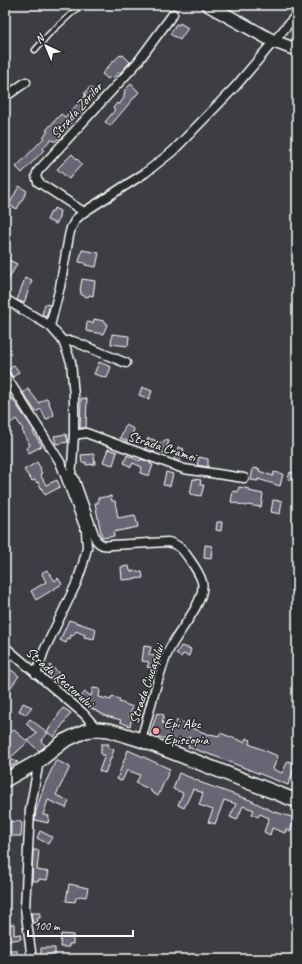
<svg xmlns="http://www.w3.org/2000/svg" width="302" height="964" font-family="Caveat,sans-serif">
<style>
.building{fill:#686674;stroke:#fff}
.lines{fill:none;stroke-linecap:round;stroke-linejoin:round}
.lane-casing{stroke:#fff;stroke-width:7}
.street-casing{stroke:#fff;stroke-width:11}
.secondary-casing{stroke:#fff;stroke-width:15}
.primary-casing{stroke:#fff;stroke-width:16}
.lane{stroke:#2a2d2e;stroke-width:4}
.street{stroke:#2a2d2e;stroke-width:8}
.secondary{stroke:#2a2d2e;stroke-width:12}
.primary{stroke:#2a2d2e;stroke-width:13}
.poi-dot{fill:#ff9aa2;stroke:#2a2d2e;stroke-width:1.5}
.labels{text-anchor:middle;stroke-width:3;stroke-linejoin:round;paint-order:stroke}
.street-label{font-size:14px;fill:#fff;stroke:#2a2d2e}
.poi-label{font-size:14px;fill:#fff;stroke:#2a2d2e;text-anchor:start}
</style>
<rect width="100%" height="100%" fill="#3d3e43"/>
<filter id="ink" filterUnits="userSpaceOnUse"><feTurbulence type="fractalNoise" baseFrequency=".025" numOctaves="2"/><feDisplacementMap in="SourceGraphic" scale="8" xChannelSelector="R" yChannelSelector="G"/><feConvolveMatrix kernelMatrix="1 2 1 2 8 2 1 2 1" color-interpolation-filters="sRGB"/></filter>
<g filter="url(#ink)">
<g class="building">
<polygon points="180,23 188,28 180,40 170,34 176,24 179,25"/>
<polygon points="120,55 121,56 123,55 130,62 120,73 119,72 113,78 111,76 108,79 102,74 114,60 114,61"/>
<polygon points="131,84 139,92 110,126 105,122 115,110 113,108 117,103 119,105 125,96 123,95 125,93 124,91"/>
<polygon points="90,87 94,90 93,92 96,95 91,99 90,98 83,106 85,108 67,127 68,127 56,141 53,141 51,139 43,148 44,150 22,173 16,167 44,138 43,137 48,131 46,130 61,114 65,117 86,95 84,94"/>
<polygon points="72,154 82,164 69,179 57,169"/>
<polygon points="19,186 27,191 17,209 9,205"/>
<polygon points="54,208 60,211 58,221 56,224 47,220 51,211 53,211"/>
<polygon points="82,250 99,253 96,267 85,265 85,263 79,262"/>
<polygon points="7,259 17,264 5,286 5,262"/>
<polygon points="25,278 32,280 24,303 17,300"/>
<polygon points="82,279 95,281 93,296 89,295 88,297 81,295 81,291 80,291"/>
<polygon points="45,304 50,305 46,317 42,314"/>
<polygon points="94,319 104,321 107,323 107,325 103,334 86,331 87,322 93,323"/>
<polygon points="112,334 129,336 128,346 111,344"/>
<polygon points="99,362 111,367 107,378 94,374"/>
<polygon points="14,365 19,372 13,377 8,370"/>
<polygon points="142,387 152,391 149,399 139,395"/>
<polygon points="28,389 39,403 47,398 54,415 46,420 41,409 36,412 23,393"/>
<polygon points="11,397 34,430 33,432 42,446 29,453 26,448 30,445 22,430 23,429 16,419 8,425 5,421 5,401"/>
<polygon points="81,398 87,399 86,428 80,428"/>
<polygon points="126,425 134,429 130,442 120,438"/>
<polygon points="66,434 68,442 56,444 54,436"/>
<polygon points="148,438 163,443 164,440 169,441 165,453 155,449 154,452 145,449"/>
<polygon points="178,447 184,449 180,462 174,460"/>
<polygon points="108,449 117,452 113,465 103,462"/>
<polygon points="94,454 95,464 86,465 86,462 82,463 81,455"/>
<polygon points="127,455 140,461 141,459 151,463 150,464 153,465 149,476 140,473 142,467 133,463 131,467 124,463"/>
<polygon points="199,457 208,459 208,467 197,465"/>
<polygon points="37,462 41,469 40,470 42,473 40,474 46,485 57,480 60,487 45,495 38,482 37,483 35,480 32,481 24,470"/>
<polygon points="253,468 260,469 259,471 273,476 274,472 283,474 280,486 258,479 258,481 251,480"/>
<polygon points="166,472 173,474 170,486 163,485"/>
<polygon points="290,472 297,474 295,481 288,479"/>
<polygon points="193,479 201,480 200,485 204,485 201,496 190,494"/>
<polygon points="239,487 250,489 249,491 263,494 261,507 247,505 246,506 231,502 233,491 238,492"/>
<polygon points="111,496 112,501 115,501 118,518 135,515 138,527 113,532 114,536 102,538 95,503 98,503 98,498"/>
<polygon points="273,500 282,501 280,514 271,512"/>
<polygon points="217,522 222,522 221,531 216,530"/>
<polygon points="205,545 212,546 211,559 204,558"/>
<polygon points="129,566 130,571 142,572 143,578 122,580 121,567"/>
<polygon points="47,570 55,581 58,578 62,584 36,600 31,591 46,582 42,574 43,572"/>
<polygon points="69,620 96,629 94,639 84,637 85,635 76,631 73,636 71,635 70,639 68,638 66,643 60,640"/>
<polygon points="144,646 151,647 149,655 160,657 156,669 147,667 149,662 142,661"/>
<polygon points="181,646 191,649 189,656 183,654 181,657 176,654"/>
<polygon points="5,665 19,676 5,695"/>
<polygon points="50,665 61,675 56,682 48,675"/>
<polygon points="93,688 100,689 99,697 111,700 112,697 120,699 119,702 133,707 129,717 132,718 130,726 120,722 121,720 106,716 89,707 79,699 85,692 91,696"/>
<polygon points="141,693 148,694 146,702 140,702"/>
<polygon points="23,703 32,707 25,715 24,713 19,711"/>
<polygon points="63,708 71,713 54,737 47,732"/>
<polygon points="157,713 164,715 162,723 175,726 177,720 185,723 187,726 210,735 210,734 219,736 220,733 244,742 246,738 251,740 249,744 278,756 273,769 282,773 288,761 296,764 288,785 217,757 188,747 190,737 178,743 150,734"/>
<polygon points="30,719 48,733 41,741 46,746 39,751 28,741 37,733 26,724"/>
<polygon points="14,730 28,742 9,759 18,762 5,770 5,738"/>
<polygon points="101,744 109,744 108,747 114,750 105,773 99,771 105,755 101,755"/>
<polygon points="128,750 170,769 158,796 151,792 151,790 136,783 140,775 127,770 122,781 117,779"/>
<polygon points="56,760 70,767 56,795 69,801 66,808 48,800 43,815 49,816 48,823 35,820 36,811 44,786"/>
<polygon points="179,773 199,781 199,782 250,800 272,811 295,818 290,831 286,829 285,833 272,828 270,835 264,832 269,818 260,814 258,817 252,814 254,810 243,806 237,820 230,817 236,804 224,800 215,824 208,822 213,810 199,805 203,793 193,789 184,808 178,805 183,793 173,789"/>
<polygon points="17,820 22,823 21,836 11,836 11,821 17,822"/>
<polygon points="40,831 52,837 48,844 37,838"/>
<polygon points="33,850 39,850 37,870 49,872 47,880 39,879 39,881 32,881"/>
<polygon points="69,884 88,888 86,897 80,896 76,898 75,902 66,901"/>
<polygon points="31,913 40,913 40,918 37,918 38,923 33,923"/>
<polygon points="14,924 14,935 20,934 21,939 5,941 5,925"/>
<polygon points="61,934 73,935 73,944 69,944 69,947 60,947"/>
<polygon points="41,948 55,948 55,959 43,959 43,956 41,956"/>
<rect x="5" y="950" width="12" height="9"/>
</g>
<g class="lines">
<g class="lane-casing">
<polyline id="lane" points="35,50 49,34 81,5"/>
</g>
<g class="street-casing">
<g id="street">
<polyline points="5,97 26,82"/>
<polyline points="84,212 38,182 36,176 38,171 137,63 173,14"/>
<polyline points="5,299 50,326 63,341 71,362 74,396 74,435 72,466 71,473 67,479"/>
<polyline points="50,326 60,287 69,236 71,228 76,219 84,212 145,173 173,151 235,87 297,14"/>
<polyline points="63,341 73,341 126,363"/>
<polyline points="5,375 60,462 86,531 87,548 83,564 77,582 44,651 36,674"/>
<polyline points="74,435 86,433 184,469 244,478"/>
<path d="M67,479L71,477L74,478L96,540C101,546 105,546 112,545L168,542C180,545 183,550 190,560C195,567 200,574 202,582C207,601 175,635 168,652C156,680 150,711 141,740"/>
<polyline points="5,647 84,714 97,729"/>
<polyline points="32,959 25,908 30,810 39,761"/>
</g>
</g>
<g class="secondary-casing">
<polyline id="secondary" points="208,5 273,41 297,50"/>
</g>
<g class="primary-casing">
<polyline id="primary" points="5,780 39,761 64,741 85,731 97,729 109,730 141,740 297,801"/>
</g>
<use href="#lane" class="lane"/>
<use href="#street" class="street"/>
<use href="#secondary" class="secondary"/>
<use href="#primary" class="primary"/>
</g>
</g>
<circle class="poi-dot" cx="156" cy="731" r="4"/>
<g class="labels">
<g class="street-label">
<text transform="translate(76 110) rotate(-48)" y="5">Strada Zorilor</text>
<text transform="translate(162 446) rotate(18)" y="5">Strada Cramei</text>
<text transform="translate(60 677) rotate(41)" y="5">Strada Rectorului</text>
<text transform="translate(146 684) rotate(-71)" y="5">Strada Ciucașului</text>
</g>
<g class="poi-label">
<text x="164" y="728">Epi Abc<tspan x="164" dy="16">Episcopia</tspan></text>
</g>
</g>
<rect width="302" height="964" fill="none" stroke="#2a2d2e" stroke-width="20"/>
<rect x="10" y="10" width="282" height="944" fill="none" stroke="#fff" stroke-width="1.5" filter="url(#ink)"/>
<g transform="translate(46 46) rotate(316)" stroke="#2a2d2e" stroke-width="3" paint-order="stroke">
<path d="M0-3L7 15L0 10L-7 15Z" fill="#ffffff"/>
<text y="-6" font-size="11" font-weight="bold" text-anchor="middle" fill="#ffffff">N</text>
</g>
<path d="M28 930v6h105v-6" fill="none" stroke="#ffffff" stroke-width="2"/>
<text x="34" y="930" font-size="12" fill="#ffffff" stroke="#2a2d2e" stroke-width="3" paint-order="stroke">100 m</text>
</svg>
